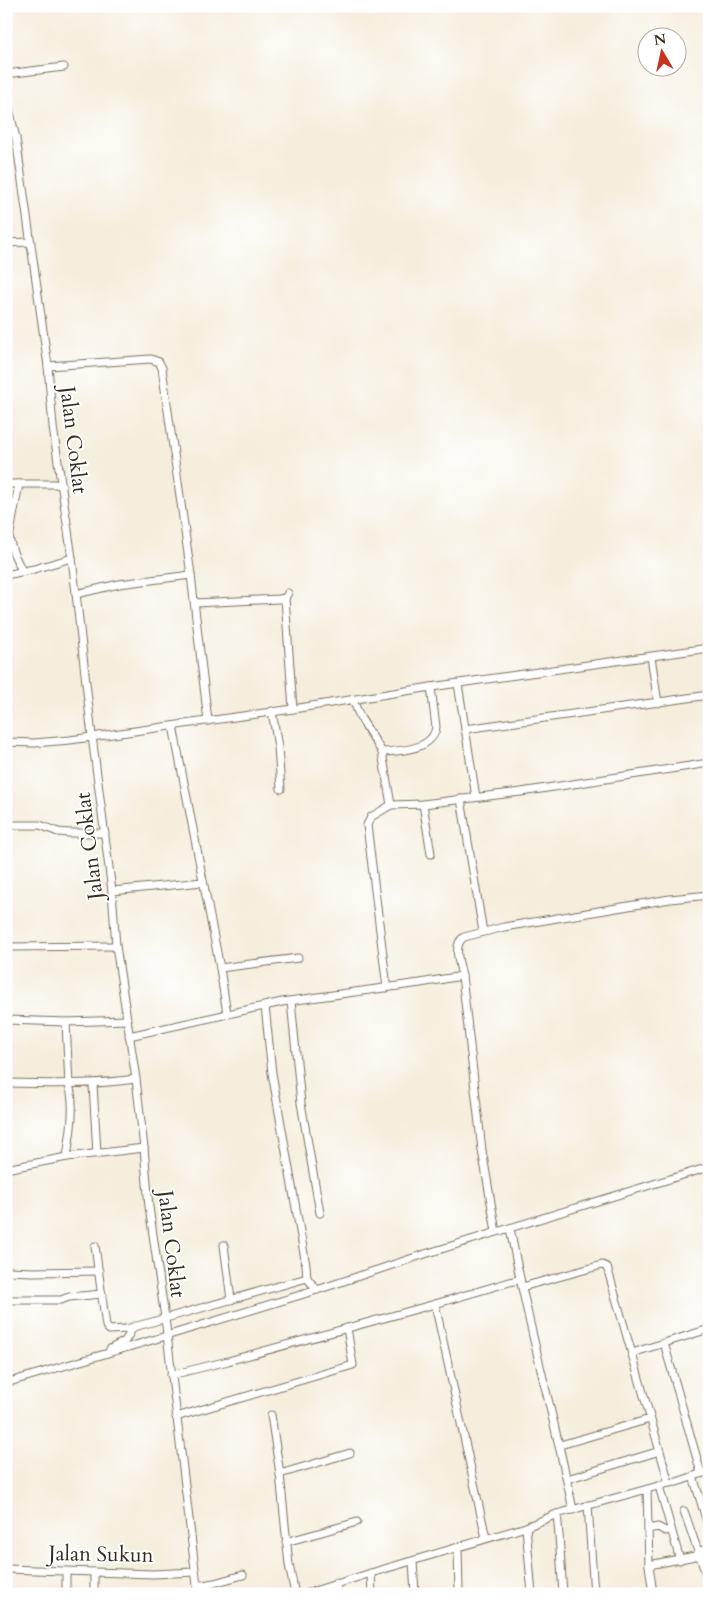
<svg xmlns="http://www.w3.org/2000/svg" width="715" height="1600" font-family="Cardo,serif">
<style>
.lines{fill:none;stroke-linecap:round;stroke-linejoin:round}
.street-casing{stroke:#7c6f61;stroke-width:9}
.street{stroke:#fff;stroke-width:7}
.labels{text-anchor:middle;stroke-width:4;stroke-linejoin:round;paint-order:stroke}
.street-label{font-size:21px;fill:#3b2a1e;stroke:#fff}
</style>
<rect width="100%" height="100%" fill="#fff"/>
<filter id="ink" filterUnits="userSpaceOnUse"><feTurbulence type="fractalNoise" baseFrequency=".02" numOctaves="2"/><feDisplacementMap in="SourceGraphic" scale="10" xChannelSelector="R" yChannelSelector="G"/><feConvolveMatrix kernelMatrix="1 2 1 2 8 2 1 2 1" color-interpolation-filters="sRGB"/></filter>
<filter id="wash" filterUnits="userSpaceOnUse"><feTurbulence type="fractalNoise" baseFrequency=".0096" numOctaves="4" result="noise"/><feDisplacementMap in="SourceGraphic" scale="20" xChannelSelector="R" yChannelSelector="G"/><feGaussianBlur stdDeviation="1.12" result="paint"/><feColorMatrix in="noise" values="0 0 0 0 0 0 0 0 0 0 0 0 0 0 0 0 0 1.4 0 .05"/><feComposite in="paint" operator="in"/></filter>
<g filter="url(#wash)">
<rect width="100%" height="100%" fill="#f5eedd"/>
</g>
<g filter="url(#ink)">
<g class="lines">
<g class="street-casing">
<g id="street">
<polyline points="6,74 64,67"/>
<polyline points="6,96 16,138 48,366 53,427 72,558 92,736 112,891 116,946 136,1079 144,1148 149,1207 165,1318 198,1594"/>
<polyline points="6,243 31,242"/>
<polyline points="48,366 151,359 159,362 162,368 191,575"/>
<polyline points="6,484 55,484 62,486"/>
<polyline points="19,484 9,538 13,552 22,571"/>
<polyline points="6,575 34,569 72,558"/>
<polyline points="76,594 119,584 191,575 208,721"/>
<polyline points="285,598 293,709"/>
<polyline points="195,603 279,599 285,598 288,593"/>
<polyline points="651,657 658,703"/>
<polyline points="458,684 476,797"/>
<polyline points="353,700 360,717 382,752 391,805"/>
<polyline points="272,711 278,747 281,789"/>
<polyline points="173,726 220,968 227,1014"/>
<polyline points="465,729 709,695"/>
<polyline points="6,742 34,743 70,740 293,709 431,687 709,648"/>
<path d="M382,752C400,751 433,750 436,727L431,687"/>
<polyline points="461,799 483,932"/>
<polyline points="423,804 431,854"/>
<polyline points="6,825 40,825 58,832 69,833 105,833"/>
<polyline points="112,891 203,882"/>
<polyline points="6,947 116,946"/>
<polyline points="220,968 298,958"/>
<polyline points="462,976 482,1150 496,1232"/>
<polyline points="387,988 367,825 371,817 391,805 423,804 521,792 709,763"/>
<polyline points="291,1001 301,1103 320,1213"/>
<polyline points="265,1006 272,1073 306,1265 307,1278"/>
<polyline points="6,1020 66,1022 127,1020"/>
<path d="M66,1022L69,1085C76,1105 70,1136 67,1157"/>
<path d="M129,1036L282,1002L420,983L462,976C460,965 452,945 464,937L504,927L670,899L709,895"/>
<path d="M6,1083C50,1084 93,1085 136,1079"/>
<polyline points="93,1084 97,1154"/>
<polyline points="6,1169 67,1157 144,1148"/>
<path d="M510,1228C527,1323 554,1415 573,1510"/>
<polyline points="224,1245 231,1300"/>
<polyline points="95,1246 106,1326 109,1330 126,1329 152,1322 307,1278 317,1290"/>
<polyline points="6,1271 34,1272 99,1271"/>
<polyline points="522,1287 602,1265 607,1267 669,1483"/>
<polyline points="6,1300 61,1300 69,1297 102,1294"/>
<polyline points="435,1304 486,1538"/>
<polyline points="664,1343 701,1473"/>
<polyline points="110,1349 125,1341 134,1326"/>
<polyline points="632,1353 709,1329"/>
<polyline points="171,1375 228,1361 435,1304 520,1279"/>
<polyline points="6,1383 166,1336 317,1290 425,1254 709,1167"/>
<polyline points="271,1415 280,1474 289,1565 295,1594"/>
<polyline points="176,1417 353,1365 347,1328"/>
<polyline points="560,1445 650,1419"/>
<polyline points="280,1474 350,1453"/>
<polyline points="693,1476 709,1529"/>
<polyline points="567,1479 660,1451"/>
<polyline points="659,1486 680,1560"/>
<polyline points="647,1490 649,1565 653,1594"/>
<polyline points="588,1505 594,1594"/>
<polyline points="684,1511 709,1583"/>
<path d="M557,1514C560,1541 561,1567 563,1594"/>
<polyline points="526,1527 532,1594"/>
<polyline points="648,1529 658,1527 665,1531 671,1530"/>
<polyline points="286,1542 357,1522"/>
<polyline points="458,1548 459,1594"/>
<polyline points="699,1551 709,1549"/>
<polyline points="413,1561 415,1594"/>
<polyline points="649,1565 700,1555"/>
<polyline points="6,1569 153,1574 195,1572"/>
<polyline points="94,1572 94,1594"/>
<polyline points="371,1573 372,1594"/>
<polyline points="336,1583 337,1594"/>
<polyline points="197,1586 214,1583 243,1575"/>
<polyline points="66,1594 66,1572"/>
<polyline points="305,1594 371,1573 526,1527 557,1514 669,1483 677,1482 709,1471"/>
</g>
</g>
<use href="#street" class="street"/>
</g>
</g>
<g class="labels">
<g class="street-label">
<text transform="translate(74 440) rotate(83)" y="7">Jalan Coklat</text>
<text transform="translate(89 846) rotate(-97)" y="7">Jalan Coklat</text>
<text transform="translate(172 1244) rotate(83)" y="7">Jalan Coklat</text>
<text transform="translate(101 1554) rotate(1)" y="7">Jalan Sukun</text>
</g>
</g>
<rect width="715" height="1600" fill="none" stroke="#fff" stroke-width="25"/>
<g transform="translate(662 52) rotate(351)"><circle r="24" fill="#ffffff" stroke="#b1aaa5"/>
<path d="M0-4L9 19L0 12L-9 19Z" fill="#c8321e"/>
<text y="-8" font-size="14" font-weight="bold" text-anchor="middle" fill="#3b2a1e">N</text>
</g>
</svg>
